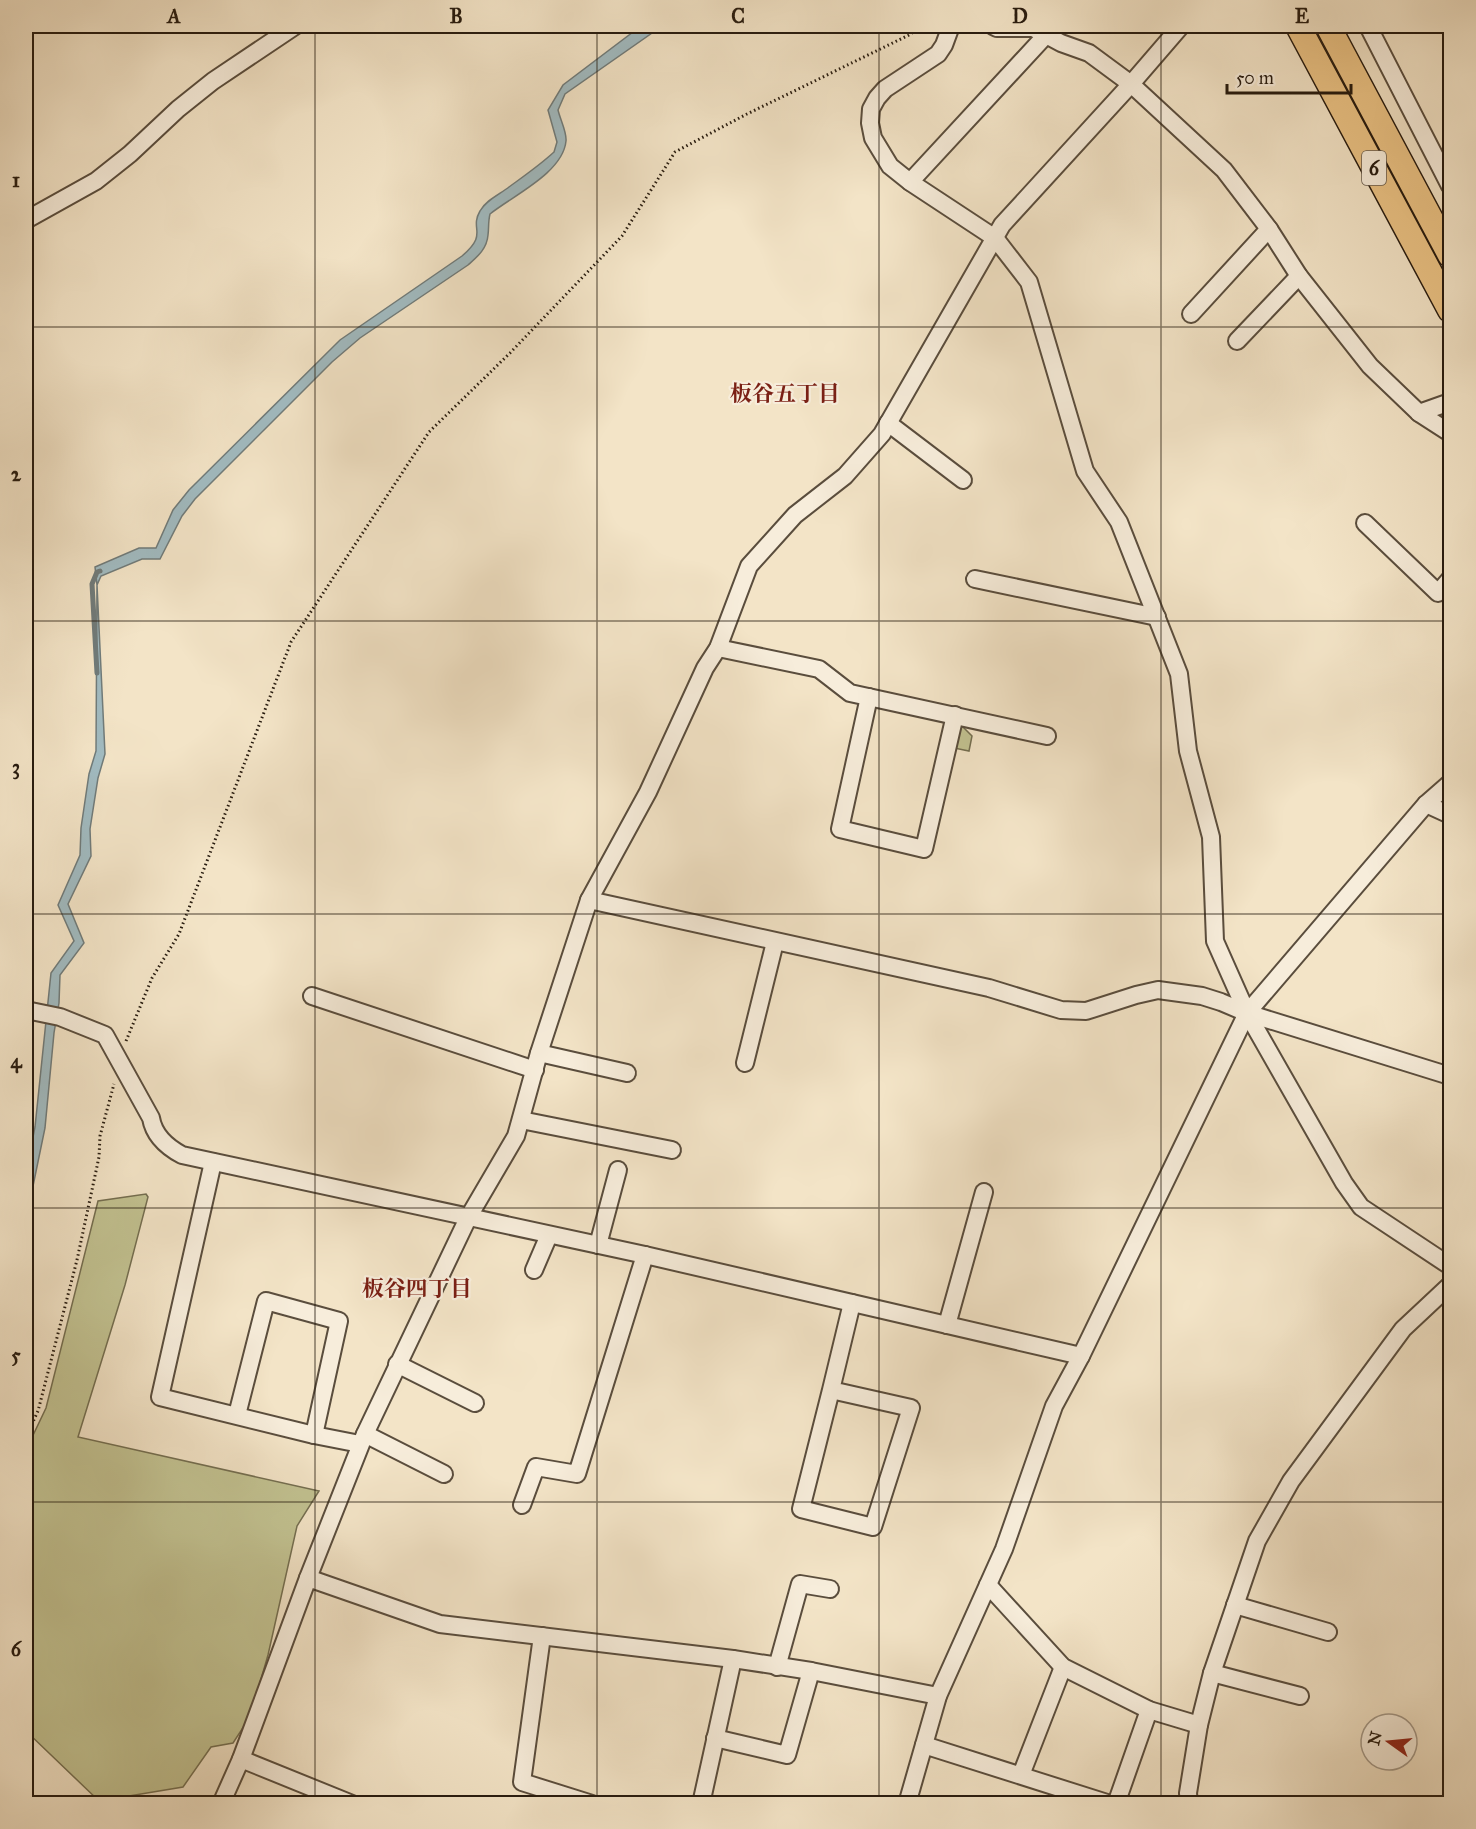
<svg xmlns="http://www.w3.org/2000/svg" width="1476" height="1829" font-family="'IM FELL Great Primer','Noto Serif JP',serif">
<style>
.green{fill:#c2c291;stroke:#746e50;stroke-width:1.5}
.water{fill:#a1bbc1;stroke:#707b7a;stroke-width:1.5}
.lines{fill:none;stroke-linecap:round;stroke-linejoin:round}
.stream{stroke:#707b7a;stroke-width:5}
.minor-casing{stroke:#5a4d3d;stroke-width:20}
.highway-casing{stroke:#271b0f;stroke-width:27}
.path{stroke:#271b0f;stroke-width:3;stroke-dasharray:1.5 3;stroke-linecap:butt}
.minor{stroke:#f7eddb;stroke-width:16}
.highway{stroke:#eac284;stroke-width:24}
.grid{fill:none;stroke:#271b0f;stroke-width:1.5;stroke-opacity:0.55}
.labels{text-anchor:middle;stroke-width:4.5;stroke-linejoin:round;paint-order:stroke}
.shield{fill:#f7eddb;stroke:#655a4c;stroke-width:1.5}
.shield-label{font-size:20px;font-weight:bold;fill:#271b0f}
.neighbourhood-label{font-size:22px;font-weight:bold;fill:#7a1f14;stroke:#f7eddb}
.neatline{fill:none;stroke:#271b0f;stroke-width:2}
.grid-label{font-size:20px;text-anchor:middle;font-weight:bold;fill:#271b0f}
</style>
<rect width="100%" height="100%" fill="#f3e4c7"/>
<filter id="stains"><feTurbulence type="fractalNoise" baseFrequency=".00333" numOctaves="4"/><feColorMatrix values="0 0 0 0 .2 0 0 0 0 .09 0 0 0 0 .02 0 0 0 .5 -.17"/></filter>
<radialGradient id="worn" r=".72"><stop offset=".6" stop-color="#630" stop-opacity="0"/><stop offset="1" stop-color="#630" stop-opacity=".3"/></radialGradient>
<g class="green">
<polygon points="958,722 972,736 969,751 954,748"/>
<polygon points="146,1194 148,1197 125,1285 78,1437 319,1491 297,1526 268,1655 250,1717 233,1743 211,1747 183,1787 99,1801 26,1731 26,1450 46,1408 98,1201"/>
</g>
<path class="water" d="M641,26H662L565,94L558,110C560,119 567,132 566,141C563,173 512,196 490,214C488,222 489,228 488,235C487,249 477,257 468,265L360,338L332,362L195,499L182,516L160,559H142L101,576L97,585L105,754L98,778L90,829L91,856L68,904L84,943L60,975L59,1003L54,1033L45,1128L26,1220V1173L35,1127L51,973L74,941L58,905L80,855L81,828L89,774L96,751L97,585L95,567L139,548H156L173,510L189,490L340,340L462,256C489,233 469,230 480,211C486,200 500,194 509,187C524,176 540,165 554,152L557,142L548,110L563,85Z"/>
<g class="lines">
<polyline class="stream" points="97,673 92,584 97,572 100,571"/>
<g class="minor-casing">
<g id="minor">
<polyline points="951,26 944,45 938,54 885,89 877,98 871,109 870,123 873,138 890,166 910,182 995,238 1029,282 1085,471 1119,522 1179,674 1188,751 1211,837 1215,941 1247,1013 1344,1183 1361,1207 1450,1266"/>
<polyline points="993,26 997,28 1033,28 1061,43 1089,53 1131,84 1224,170 1269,229 1299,276 1370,366 1419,413 1450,402"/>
<polyline points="1368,26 1450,186"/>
<polyline points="910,182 1046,35"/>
<polyline points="26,220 96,181 130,154 178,109 213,81 295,26"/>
<polyline points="1191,314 1269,229"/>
<polyline points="1237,341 1299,276"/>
<polyline points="1419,413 1450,433"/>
<polyline points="888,423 963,480"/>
<polyline points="1365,523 1438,593 1450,579"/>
<polyline points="975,579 1157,617"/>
<polyline points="718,648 819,669 850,693 1047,736"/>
<polyline points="869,697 840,829 924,849 955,715"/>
<polyline points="1426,804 1450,815"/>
<polyline points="589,900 989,988 1061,1010 1086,1011 1136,995 1158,990 1202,996 1221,1002 1247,1013 1450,1076"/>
<polyline points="312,996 535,1070"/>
<path d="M26,1010L60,1017L105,1035L151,1118C154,1136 167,1147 182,1155L645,1255L1081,1356"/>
<polyline points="539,1053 627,1073"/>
<polyline points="745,1063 775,942"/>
<polyline points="521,1120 672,1150"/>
<polyline points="213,1162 160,1397 314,1435 360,1444"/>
<polyline points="598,1245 618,1170"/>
<polyline points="534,1270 549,1235"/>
<polyline points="947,1325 984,1192"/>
<polyline points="397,1364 475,1403"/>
<polyline points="831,1390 801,1509 873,1527 911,1408 831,1390 852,1303"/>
<polyline points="237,1415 266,1301 339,1321 314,1435"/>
<polyline points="365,1434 444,1474"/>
<polyline points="522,1505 536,1467 577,1474 645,1255"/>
<polyline points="308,1578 440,1624 733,1659 811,1671 938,1696"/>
<polyline points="988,1585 1063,1667 1149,1710 1199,1725"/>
<polyline points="1235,1605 1328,1632"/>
<polyline points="542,1636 522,1782 592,1804"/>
<polyline points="777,1667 800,1584 830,1589"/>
<polyline points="1212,1673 1300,1696"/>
<polyline points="715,1738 787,1755 811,1671"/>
<polyline points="924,1745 1110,1804"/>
<polyline points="241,1759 352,1804"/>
<polyline points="1021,1775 1063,1667"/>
<polyline points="221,1804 241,1759 308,1578 365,1434 468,1218 516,1136 539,1053 589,900 648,792 705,668 718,648 749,566 795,515 845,476 882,434 1002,225 1131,84 1181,26"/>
<polyline points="701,1804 733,1659"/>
<polyline points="907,1804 938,1696 1004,1549 1054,1406 1081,1356 1247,1013 1426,804 1450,783"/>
<polyline points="1116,1804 1149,1710"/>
<polyline points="1189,1804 1188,1793 1199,1725 1212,1673 1257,1541 1291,1481 1403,1329 1450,1285"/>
</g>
</g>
<g class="highway-casing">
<g id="highway">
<polyline points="1298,26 1450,310"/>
<polyline points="1328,26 1450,255"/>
</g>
</g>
<g class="path">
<polyline points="126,1041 152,978 179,934 291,642 429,432 510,353 622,236 675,152 747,114 909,35 923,26"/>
<polyline points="26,1437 38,1411 77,1260 99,1157 100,1136 114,1084"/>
</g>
<use href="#minor" class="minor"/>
<use href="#highway" class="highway"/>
</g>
<path class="grid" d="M315,26V1804M597,26V1804M879,26V1804M1161,26V1804M26,327H1450M26,621H1450M26,914H1450M26,1208H1450M26,1502H1450"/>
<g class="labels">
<rect class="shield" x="1362" y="151" width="24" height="34" rx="4.5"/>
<g class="shield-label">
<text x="1374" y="175">6</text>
</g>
<g class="neighbourhood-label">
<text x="785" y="401">板谷五丁目</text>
<text x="417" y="1296">板谷四丁目</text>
</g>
</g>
<rect width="1476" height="1829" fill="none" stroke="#f3e4c7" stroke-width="66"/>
<g transform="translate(1389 1742) rotate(285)"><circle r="28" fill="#f7eddb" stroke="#a49989" stroke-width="1.5"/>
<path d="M0-4.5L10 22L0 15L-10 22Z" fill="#8f2418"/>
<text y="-9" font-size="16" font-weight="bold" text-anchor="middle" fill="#271b0f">N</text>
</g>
<path d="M1227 84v9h124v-9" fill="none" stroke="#271b0f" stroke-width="3"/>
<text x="1236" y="84" font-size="18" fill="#271b0f" stroke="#f7eddb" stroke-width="4.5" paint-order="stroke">50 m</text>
<rect x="33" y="33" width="1410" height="1763" class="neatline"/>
<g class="grid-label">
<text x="174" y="23">A</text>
<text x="456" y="23">B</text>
<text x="738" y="23">C</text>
<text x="1020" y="23">D</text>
<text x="1302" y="23">E</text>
<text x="16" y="187">1</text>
<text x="16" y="481">2</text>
<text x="16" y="774">3</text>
<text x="16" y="1068">4</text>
<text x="16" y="1362">5</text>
<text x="16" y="1656">6</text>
</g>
<rect width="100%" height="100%" filter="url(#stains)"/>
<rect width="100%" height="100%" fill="url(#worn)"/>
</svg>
